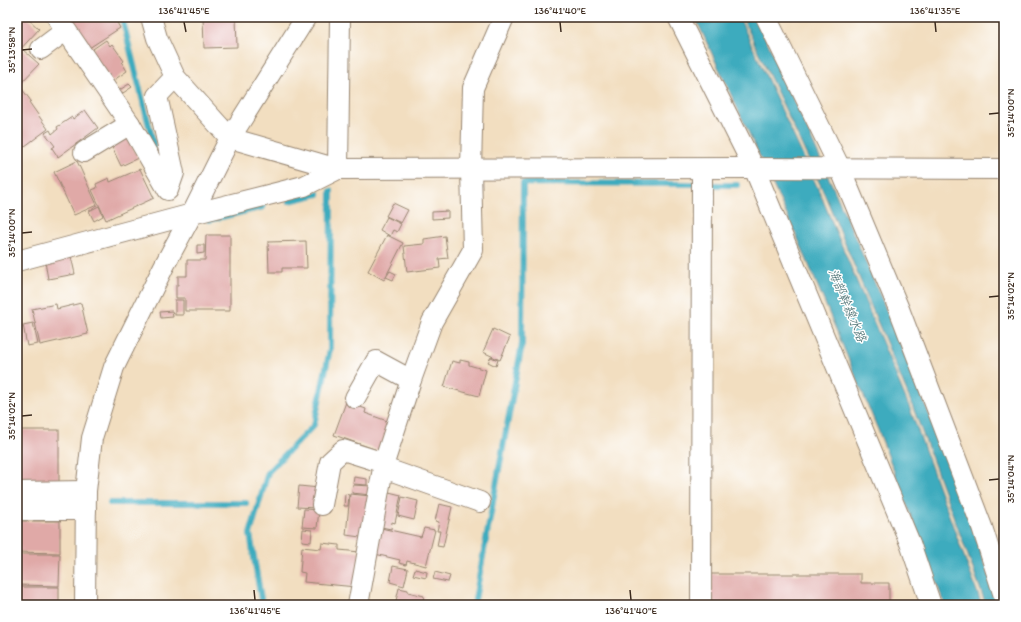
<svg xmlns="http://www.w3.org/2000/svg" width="1021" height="622" font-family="Itim,'Klee One',sans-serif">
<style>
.water{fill:#3eabbe;stroke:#3c6a6e}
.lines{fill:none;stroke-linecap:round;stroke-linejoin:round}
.stream{stroke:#3eabbe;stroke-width:6}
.building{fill:#e0a9a7}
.minor-casing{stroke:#96846f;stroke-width:22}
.minor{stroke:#fff;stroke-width:20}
.ticks{fill:none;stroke:#3b2a1e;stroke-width:1.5}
.labels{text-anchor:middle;stroke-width:3;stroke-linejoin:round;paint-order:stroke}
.water-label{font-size:13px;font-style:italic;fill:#3c6466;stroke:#fff}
.neatline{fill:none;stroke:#3b2a1e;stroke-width:1.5}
.ticks-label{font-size:10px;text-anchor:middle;fill:#3b2a1e}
</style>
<rect width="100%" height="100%" fill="#fff"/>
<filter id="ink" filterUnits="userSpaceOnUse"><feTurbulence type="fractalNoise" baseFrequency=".025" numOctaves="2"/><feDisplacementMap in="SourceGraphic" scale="8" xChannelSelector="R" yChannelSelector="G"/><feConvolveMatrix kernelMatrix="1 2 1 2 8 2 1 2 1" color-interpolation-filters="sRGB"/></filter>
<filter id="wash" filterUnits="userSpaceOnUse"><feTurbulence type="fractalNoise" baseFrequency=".012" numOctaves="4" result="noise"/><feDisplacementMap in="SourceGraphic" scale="16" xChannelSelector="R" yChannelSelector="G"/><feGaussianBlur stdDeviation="0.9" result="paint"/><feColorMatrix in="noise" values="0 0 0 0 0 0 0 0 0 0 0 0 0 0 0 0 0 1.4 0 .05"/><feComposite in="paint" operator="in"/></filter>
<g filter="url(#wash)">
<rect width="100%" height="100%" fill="#f2dec0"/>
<g class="water">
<polygon points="695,17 739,17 820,193 909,406 982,605 945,605 879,432 798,239"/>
<path d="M742,17H756C825,168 894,320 953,476C969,519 985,561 999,605H986L977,580L912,405L824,193Z"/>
</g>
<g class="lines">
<g class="stream">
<polyline points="122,17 154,146"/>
<polyline points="712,185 737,185"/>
<polyline points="289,201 318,194"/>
<polyline points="209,220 263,207"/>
<polyline points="110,503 246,503"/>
<polyline points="262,605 250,534 268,472 314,425 330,349 331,191"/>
<polyline points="474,605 522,344 523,183 693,184"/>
</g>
</g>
<g id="blocks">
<g class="building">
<polygon points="17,17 26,17 39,29 17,53"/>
<polygon points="70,17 114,17 120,28 86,50 66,19"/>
<polygon points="203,17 236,17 237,47 204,48"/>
<polygon points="106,40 110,46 112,44 124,61 122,63 127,71 111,82 90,51"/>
<polygon points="22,49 39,64 20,84 17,81 17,54"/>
<polygon points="129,84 132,87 120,95 118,91"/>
<polygon points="17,85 21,90 22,89 31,101 29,102 48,129 17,152"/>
<polygon points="85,110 98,128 58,157 52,148 55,146 45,133 50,130 52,134 58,129 57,127 72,117 73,119"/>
<polygon points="126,133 138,158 121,166 109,141"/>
<polygon points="77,161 97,205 74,215 54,172"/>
<polygon points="140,169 154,198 106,220 92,190 97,188 96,184 109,178 110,182"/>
<polygon points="393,203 408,210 401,223 386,216"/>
<polygon points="99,206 103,216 94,221 89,211"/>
<polygon points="448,211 448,218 432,219 432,212"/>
<polygon points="387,217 401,224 397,232 393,230 390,236 380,230"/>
<polygon points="206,235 230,235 230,311 185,311 185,298 176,298 176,285 178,285 178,276 187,276 187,260 205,260"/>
<polygon points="387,235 403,243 384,280 368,271"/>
<polygon points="445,236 448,258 439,259 440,268 407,272 404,246 424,244 424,239"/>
<polygon points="306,241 307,268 282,268 282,272 269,272 268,242"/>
<polygon points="197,245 204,245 204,253 197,254"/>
<polygon points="71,256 75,274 48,279 45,262"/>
<polygon points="390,271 396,274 393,280 386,277"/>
<rect x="175" y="300" width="8" height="15"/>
<polygon points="81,303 88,334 40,345 32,309 56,304 57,309"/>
<polygon points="172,311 173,317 161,318 160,312"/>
<polygon points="33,323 38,344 27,346 23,325"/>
<polygon points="493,329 510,337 500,360 483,352"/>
<polygon points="491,357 498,360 496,366 488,362"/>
<polygon points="460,360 469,362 469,365 486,370 479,396 444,387 452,361 460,363"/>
<polygon points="346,402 366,409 365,413 390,422 380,451 334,435"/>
<rect x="17" y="430" width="42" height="53"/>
<polygon points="354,477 367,479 367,485 353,484"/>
<polygon points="353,485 372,486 371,495 352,493"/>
<polygon points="299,486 319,488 317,508 297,507"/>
<polygon points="389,492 401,495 395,523 392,522 391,529 381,527"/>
<polygon points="345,494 349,495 348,506 344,506"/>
<polygon points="350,494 371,496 367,538 346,535"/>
<polygon points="402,497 418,501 414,520 398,516"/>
<polygon points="439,504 452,507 443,547 437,546 440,531 437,531 439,522 435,521"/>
<polygon points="304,509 319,510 317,528 302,527"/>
<polygon points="17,521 60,521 60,553 17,552"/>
<polygon points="381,528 421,537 424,528 435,530 426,566 407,561 406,565 399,563 400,560 375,554"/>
<polygon points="303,529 312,530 311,542 302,541"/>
<polygon points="322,543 339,545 339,550 360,552 356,587 304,582 305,573 300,572 302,547 321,549"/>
<polygon points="17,554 60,554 59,586 17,585"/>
<polygon points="393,566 408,569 404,586 390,582"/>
<polygon points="415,569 427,572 426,578 413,575"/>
<polygon points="435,572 450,576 448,582 433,579"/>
<polygon points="711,574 861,574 861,583 889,583 889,605 711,605"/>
<rect x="17" y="587" width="42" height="18"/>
<polygon points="399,588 408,590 408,592 424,596 422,605 395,605"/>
</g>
</g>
</g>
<g filter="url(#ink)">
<use href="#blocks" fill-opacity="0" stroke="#96846f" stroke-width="1"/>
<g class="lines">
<g class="minor-casing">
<g id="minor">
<polyline points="57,17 130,124 168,190 174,173 157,96 175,77"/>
<polyline points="151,17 157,38 175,77 230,138 338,169 754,168 1004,169"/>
<polyline points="678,17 754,168 910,543 931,605"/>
<polyline points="766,17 840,168 899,309 982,527 1004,596"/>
<polyline points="41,49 65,31"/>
<polyline points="84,152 130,124"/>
<polyline points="17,261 192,214 304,186 338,169 340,17"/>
<polyline points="355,398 376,361 411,380"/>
<polyline points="384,468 480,502"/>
<polyline points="17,492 86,491"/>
<polyline points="322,505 330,462 343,450 384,463"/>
<polyline points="17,510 86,510"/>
<polyline points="85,605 86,491 92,438 114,367 164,266 192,214 230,138 306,17"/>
<polyline points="358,605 384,463 411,380 432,322 473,250 471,169 473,88 504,17"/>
<polyline points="701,605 702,169"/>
</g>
</g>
<use href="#minor" class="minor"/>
</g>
</g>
<path class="ticks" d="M184,22L186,32M560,22L561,32M935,22L936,32M22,50L32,49M989,114L999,113M22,233L32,232M989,297L999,296M22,416L32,415M989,480L999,479M254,590L255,600M630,590L631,600"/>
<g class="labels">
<g class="water-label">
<text transform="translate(848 305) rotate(67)" y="5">海部幹線水路</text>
</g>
</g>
<rect width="1021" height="622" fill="none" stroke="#fff" stroke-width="44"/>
<rect x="22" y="22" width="977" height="578" class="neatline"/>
<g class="ticks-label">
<text x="184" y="14">136°41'45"E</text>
<text x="560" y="14">136°41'40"E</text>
<text x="935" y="14">136°41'35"E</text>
<text transform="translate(11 50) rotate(-90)" y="4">35°13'58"N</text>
<text transform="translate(1010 113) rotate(-90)" y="4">35°14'00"N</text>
<text transform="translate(11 233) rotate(-90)" y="4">35°14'00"N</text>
<text transform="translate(1010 296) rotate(-90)" y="4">35°14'02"N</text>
<text transform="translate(11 416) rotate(-90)" y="4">35°14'02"N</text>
<text transform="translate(1010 479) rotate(-90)" y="4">35°14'04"N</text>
<text x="255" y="614">136°41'45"E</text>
<text x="631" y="614">136°41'40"E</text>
</g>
</svg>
